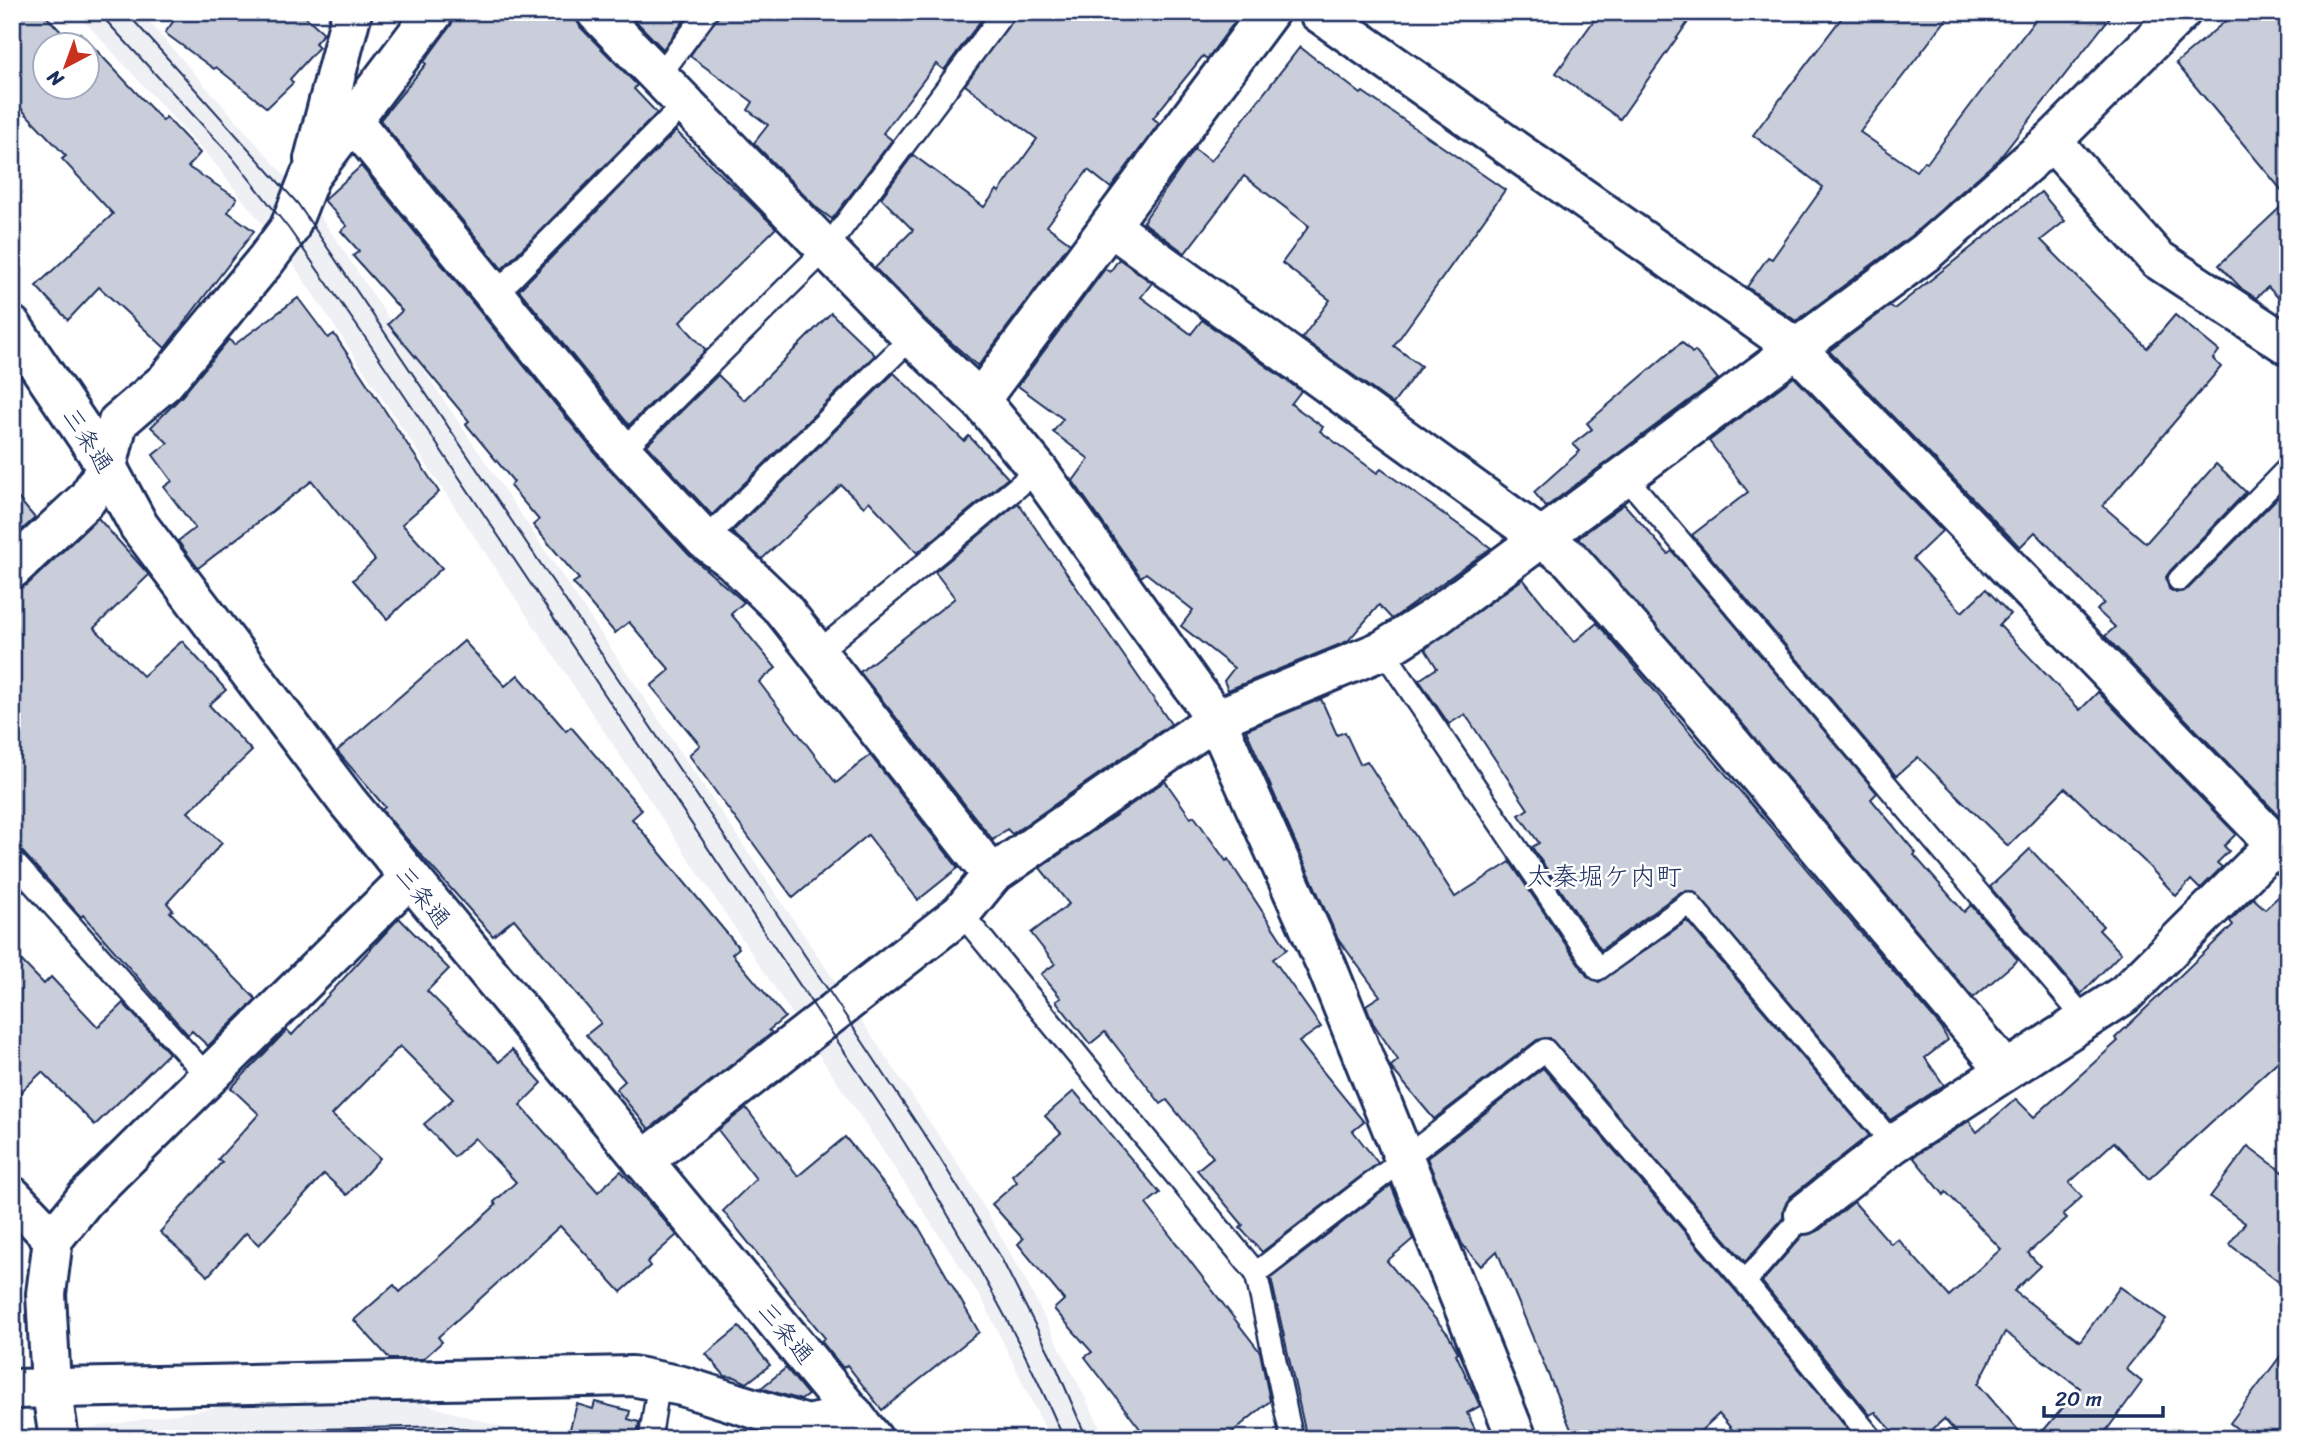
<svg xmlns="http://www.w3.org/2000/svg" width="2300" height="1451" font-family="Sriracha,'Klee One',sans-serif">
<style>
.built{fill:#eff0f4}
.building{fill:#caceda;stroke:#1b2f5e;stroke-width:2;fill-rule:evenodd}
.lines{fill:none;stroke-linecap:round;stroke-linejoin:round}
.service-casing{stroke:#1b2f5e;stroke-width:26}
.minor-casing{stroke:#1b2f5e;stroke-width:44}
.secondary-casing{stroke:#1b2f5e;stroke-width:44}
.service{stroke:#fff;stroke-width:21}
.minor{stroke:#fff;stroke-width:38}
.secondary{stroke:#fff;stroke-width:38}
.tram{stroke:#1b2f5e;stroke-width:2}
.labels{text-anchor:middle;stroke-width:5;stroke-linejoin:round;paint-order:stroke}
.street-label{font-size:24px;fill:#1b2f5e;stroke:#fff}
.neighbourhood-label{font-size:26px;fill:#1b2f5e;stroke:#fff}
</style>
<rect width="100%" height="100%" fill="#fff"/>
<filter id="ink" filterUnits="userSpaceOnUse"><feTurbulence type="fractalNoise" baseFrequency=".0143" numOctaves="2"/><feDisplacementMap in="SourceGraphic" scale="14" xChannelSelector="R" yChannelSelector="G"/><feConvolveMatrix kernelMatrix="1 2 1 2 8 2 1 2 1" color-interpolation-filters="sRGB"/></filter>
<g filter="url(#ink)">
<g class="built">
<polygon points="76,12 140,12 318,213 968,1179 1025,1279 1106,1439 1050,1439 983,1301 291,261 216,165"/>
<polygon points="414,1401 542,1439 12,1439 12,1435 77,1430 231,1405"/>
</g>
<g class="building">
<path d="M12,12H42L71,42L80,33L163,121L166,117L200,153L188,167L237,198L228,212L254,231L165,348L99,287L68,320L36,286L113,214L62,159L66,156L12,99ZM46,46H88V88H46Z"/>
<polygon points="180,12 300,12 324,33 315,43 319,47 290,79 293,83 267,108 216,67 214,69 165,33"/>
<polygon points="457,12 575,12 580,27 637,85 634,89 657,113 502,269 380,120 426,64 424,62 451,25"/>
<polygon points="627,12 690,12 663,49"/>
<polygon points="720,12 987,12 944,70 936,64 883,133 892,140 832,219 817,208 754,143 768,125 748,110 753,102 690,56"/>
<polygon points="1017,12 1242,12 1207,59 1203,56 1153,118 1159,123 1111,188 1088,170 1047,226 1070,243 978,366 927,321 875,268 913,230 881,198 913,155 984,207 997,190 999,192 1037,139 965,85"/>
<polygon points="1600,12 1695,12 1620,119 1556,73"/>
<polygon points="1846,12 1952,12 1860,132 1916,171 1924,161 1927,163 2041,12 2114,12 1999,159 1912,235 1796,321 1747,287 1768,257 1772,259 1823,187 1753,135"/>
<polygon points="2236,12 2288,12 2288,198 2176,63"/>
<polygon points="1300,47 1361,94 1363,92 1505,190 1394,346 1421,366 1393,404 1302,338 1330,300 1282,263 1309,226 1244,176 1185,253 1143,222 1194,149 1211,161"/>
<polygon points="676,131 776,228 680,322 706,350 629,425 519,290"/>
<polygon points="361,166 605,465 689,555 744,602 731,614 776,668 759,682 836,783 870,755 958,868 918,900 868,835 793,898 689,755 700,745 651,686 670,670 629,622 615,633 573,583 579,579 533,525 539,520 510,486 514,482 466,424 469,421 388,324 402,311 353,256 359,251 341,231 347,226 324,200"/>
<polygon points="2041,192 2065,221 2041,240 2147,348 2175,315 2219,351 2213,359 2221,367 2103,506 2146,543 2216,464 2246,492 2170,571 2166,577 2169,589 2176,593 2188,589 2288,487 2288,825 2105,636 2115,627 2097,610 2104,603 2035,532 2020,547 1829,351 1890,306 1894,309"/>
<polygon points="2288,200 2288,308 2268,287 2256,298 2242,289 2219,265"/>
<polygon points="1119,259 1152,283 1141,297 1191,334 1202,320 1301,391 1291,404 1323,427 1320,431 1377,473 1381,469 1491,548 1392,619 1379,605 1348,641 1228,690 1224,681 1234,668 1181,626 1193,610 1146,573 1141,577 1073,481 1089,459 1053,432 1063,419 1018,386 1105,269 1110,272"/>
<polygon points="298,298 328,338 334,334 439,492 402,524 442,568 387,619 353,580 375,560 312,481 198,568 178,541 195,528 164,487 172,481 153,455 168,443 151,427 182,396 229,339 234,345"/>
<polygon points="831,313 875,355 712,515 647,445 718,375 744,400"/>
<polygon points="1682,342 1692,353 1695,351 1718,379 1546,507 1534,492 1580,451 1573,444 1592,429 1587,423"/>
<polygon points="894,373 964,441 969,436 1008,478 917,553 869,501 864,507 841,485 762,559 732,532"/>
<polygon points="1794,377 1942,531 1913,559 1962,612 1986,589 2010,614 1999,625 2080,710 2098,692 2236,834 2224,846 2229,851 2217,863 2222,867 2200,889 2191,880 2176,896 2144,861 2065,788 2008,846 1918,757 1896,776 1692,535 1748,492 1709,441"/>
<polygon points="12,491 35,518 12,539"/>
<polygon points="1018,503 1171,724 1012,834 1007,829 993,840 860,672 955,598 935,572"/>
<polygon points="1624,504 1668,554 1672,551 1877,793 1871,799 1916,853 1914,855 1964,912 1971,905 2018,960 1973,998 1725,703 1578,538"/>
<polygon points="98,518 149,575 94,628 143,676 182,641 226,690 209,705 252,751 188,812 222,843 167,903 173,910 170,912 256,999 208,1046 192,1031 188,1035 83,915 81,917 22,851 12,847 12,590 27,585"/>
<polygon points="1523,579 1574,642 1597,623 1940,1026 1948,1040 1925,1058 1944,1085 1890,1120 1694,891 1681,892 1601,950 1532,847 1539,843 1519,815 1528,809 1465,714 1449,724 1419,680 1437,668 1425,649"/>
<polygon points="464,641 505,686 518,675 566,731 571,727 642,810 632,819 739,948 732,954 785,1017 769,1030 772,1033 649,1129 616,1089 625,1081 586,1035 601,1023 514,919 493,936 405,837 382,810 385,807 337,751"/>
<polygon points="1321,699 1337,735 1345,732 1360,764 1367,761 1455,897 1510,862 1587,976 1599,982 1687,921 1869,1135 1790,1197 1784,1207 1783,1218 1745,1262 1550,1038 1537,1040 1434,1119 1392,1069 1391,1066 1398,1060 1373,1023 1366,1005 1380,996 1337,937 1246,730"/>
<polygon points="1165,781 1191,818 1194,816 1226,861 1228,859 1287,949 1273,959 1321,1027 1299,1042 1364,1122 1353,1131 1378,1163 1262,1252 1240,1228 1243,1225 1197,1170 1213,1157 1167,1100 1161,1104 1105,1032 1090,1044 1056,1001 1061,998 1041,974 1055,964 1031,933 1069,904 1040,868"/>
<polygon points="2030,849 2103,926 2099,930 2121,953 2081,994 1990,887"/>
<polygon points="2288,888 2288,1052 2149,1179 2114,1142 2069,1183 2082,1197 2063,1214 2067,1218 2028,1253 2040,1266 2014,1291 2080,1341 2120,1287 2166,1319 2126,1369 2142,1382 2100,1439 2036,1439 2080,1388 2005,1332 1978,1384 2026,1439 1962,1439 1944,1419 1922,1439 1900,1439 1875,1412 1870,1415 1762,1282 1803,1235 1818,1231 1854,1202 1891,1244 1898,1239 1949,1296 2001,1249 1946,1192 1944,1195 1913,1157 1969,1121 1977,1132 2016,1099 2034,1117 2118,1041 2115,1038 2233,925 2230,921 2253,898 2265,909"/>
<polygon points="399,918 449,969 427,991 499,1062 512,1050 542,1083 520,1105 598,1192 621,1171 677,1235 647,1262 650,1266 621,1292 560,1226 438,1337 442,1342 423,1359 390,1359 354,1320 394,1285 400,1292 496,1205 494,1202 516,1182 475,1138 454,1157 424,1124 453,1099 400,1046 332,1115 380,1158 347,1195 324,1174 259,1245 246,1233 208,1276 160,1232 222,1162 218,1159 259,1114 231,1088 287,1030 292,1035"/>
<polygon points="12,951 44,984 51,977 98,1027 123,1003 169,1053 95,1125 42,1072 12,1100"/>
<polygon points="1543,1068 1735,1290 1850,1432 1842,1439 1740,1439 1719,1414 1692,1439 1575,1439 1497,1251 1481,1266 1462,1244 1427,1158"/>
<polygon points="1074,1091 1160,1193 1146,1204 1260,1352 1270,1401 1224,1439 1148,1439 1085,1357 1092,1352 1054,1309 1064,1300 1018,1244 1023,1239 992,1204 1017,1182 1012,1175 1061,1133 1045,1116"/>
<polygon points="746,1108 798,1176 845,1137 918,1226 979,1332 882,1410 847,1365 843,1368 821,1341 825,1338 723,1211 756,1179 718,1130"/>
<polygon points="2248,1146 2288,1176 2288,1289 2229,1244 2245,1223 2210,1197"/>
<polygon points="1391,1185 1413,1239 1387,1261 1448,1334 1458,1352 1456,1354 1480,1406 1467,1413 1480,1439 1307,1439 1271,1278"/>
<polygon points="739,1327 770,1365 747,1383 735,1377 725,1376 706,1354"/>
<polygon points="2288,1346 2288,1439 2250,1439 2230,1423"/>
<polygon points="786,1368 808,1395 801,1400 761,1388"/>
<polygon points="595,1402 630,1411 628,1419 639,1422 637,1439 567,1439 577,1404 593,1409"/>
</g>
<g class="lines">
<g class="service-casing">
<g id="service">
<polyline points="659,76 707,12"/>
<polyline points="497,293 685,103"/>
<polyline points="622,451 826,249 1004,12"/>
<polyline points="1625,476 2085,1019"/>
<polyline points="705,540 912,337"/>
<polyline points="2179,580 2288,468"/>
<polyline points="1383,650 1598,969 1689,903 1893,1144"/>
<polyline points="818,652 1038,470"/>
<polyline points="12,860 208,1077"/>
<polyline points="961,913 1256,1273 1292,1439"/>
<polyline points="1804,1214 1745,1282 1872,1439"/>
<polyline points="1256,1273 1545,1050 1745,1282"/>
<polyline points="650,1439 659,1382"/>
</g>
</g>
<g class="minor-casing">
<g id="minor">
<polyline points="596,12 912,337 980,400 1038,470 1216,719 1327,967 1517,1439"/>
<polyline points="1318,12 1796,348 2288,857"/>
<polyline points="352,120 622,451 705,540 732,560 782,608 992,875"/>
<polyline points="2052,141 2157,259 2288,345"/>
<polyline points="314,159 352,12"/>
<polyline points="1110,226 1570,559 1709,717 2005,1069"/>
<polyline points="980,400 1269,12"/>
<polyline points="12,569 87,499 107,467 118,422 165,382 266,260 289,229 310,176 434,12"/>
<polyline points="643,1161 961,913 992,875 1216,719 1383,650 1435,617 1926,252 2052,141 2181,12"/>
<polyline points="12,1196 53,1239"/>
<polyline points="1804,1214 1893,1144 2125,994 2274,846"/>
<polyline points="12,1389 632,1376 682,1386 807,1425 854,1415"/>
<polyline points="59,1439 51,1386 46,1294 53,1239 85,1199 408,879"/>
</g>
</g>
<g class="secondary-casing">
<polyline id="secondary" points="12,326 107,467 139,526 347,801 873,1439"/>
</g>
<use href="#service" class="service"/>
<use href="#minor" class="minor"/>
<use href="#secondary" class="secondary"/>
<g class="tram">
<path d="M98,12L232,157L289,229L369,343L893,1124C956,1226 1017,1329 1064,1439"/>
<polyline points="126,12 298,204 841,1009 939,1157 999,1254 1056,1366 1087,1439"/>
<polyline points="188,1439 317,1429 451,1426 512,1439"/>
</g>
</g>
</g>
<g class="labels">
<g class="street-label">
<text transform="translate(88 440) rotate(57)" y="8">三条通</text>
<text transform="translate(423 897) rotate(51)" y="8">三条通</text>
<text transform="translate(786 1333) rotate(50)" y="8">三条通</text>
</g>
<g class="neighbourhood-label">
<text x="1604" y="885">太秦堀ケ内町</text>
</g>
</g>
<rect width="2300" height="1451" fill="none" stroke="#fff" stroke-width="42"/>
<rect x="21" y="21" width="2258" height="1409" fill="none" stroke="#1b2f5e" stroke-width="2.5" filter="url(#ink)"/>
<g transform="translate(66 66) rotate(221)"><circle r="33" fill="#ffffff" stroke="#a4acbf" stroke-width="2"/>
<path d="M0-5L12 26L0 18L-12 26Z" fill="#c8321e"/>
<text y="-10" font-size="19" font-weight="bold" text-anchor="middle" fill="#1b2f5e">N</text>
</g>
<path d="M2044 1406v10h119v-10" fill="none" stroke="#1b2f5e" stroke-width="3.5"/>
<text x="2055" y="1406" font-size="21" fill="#1b2f5e" stroke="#ffffff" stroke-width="5" paint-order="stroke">20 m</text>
</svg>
